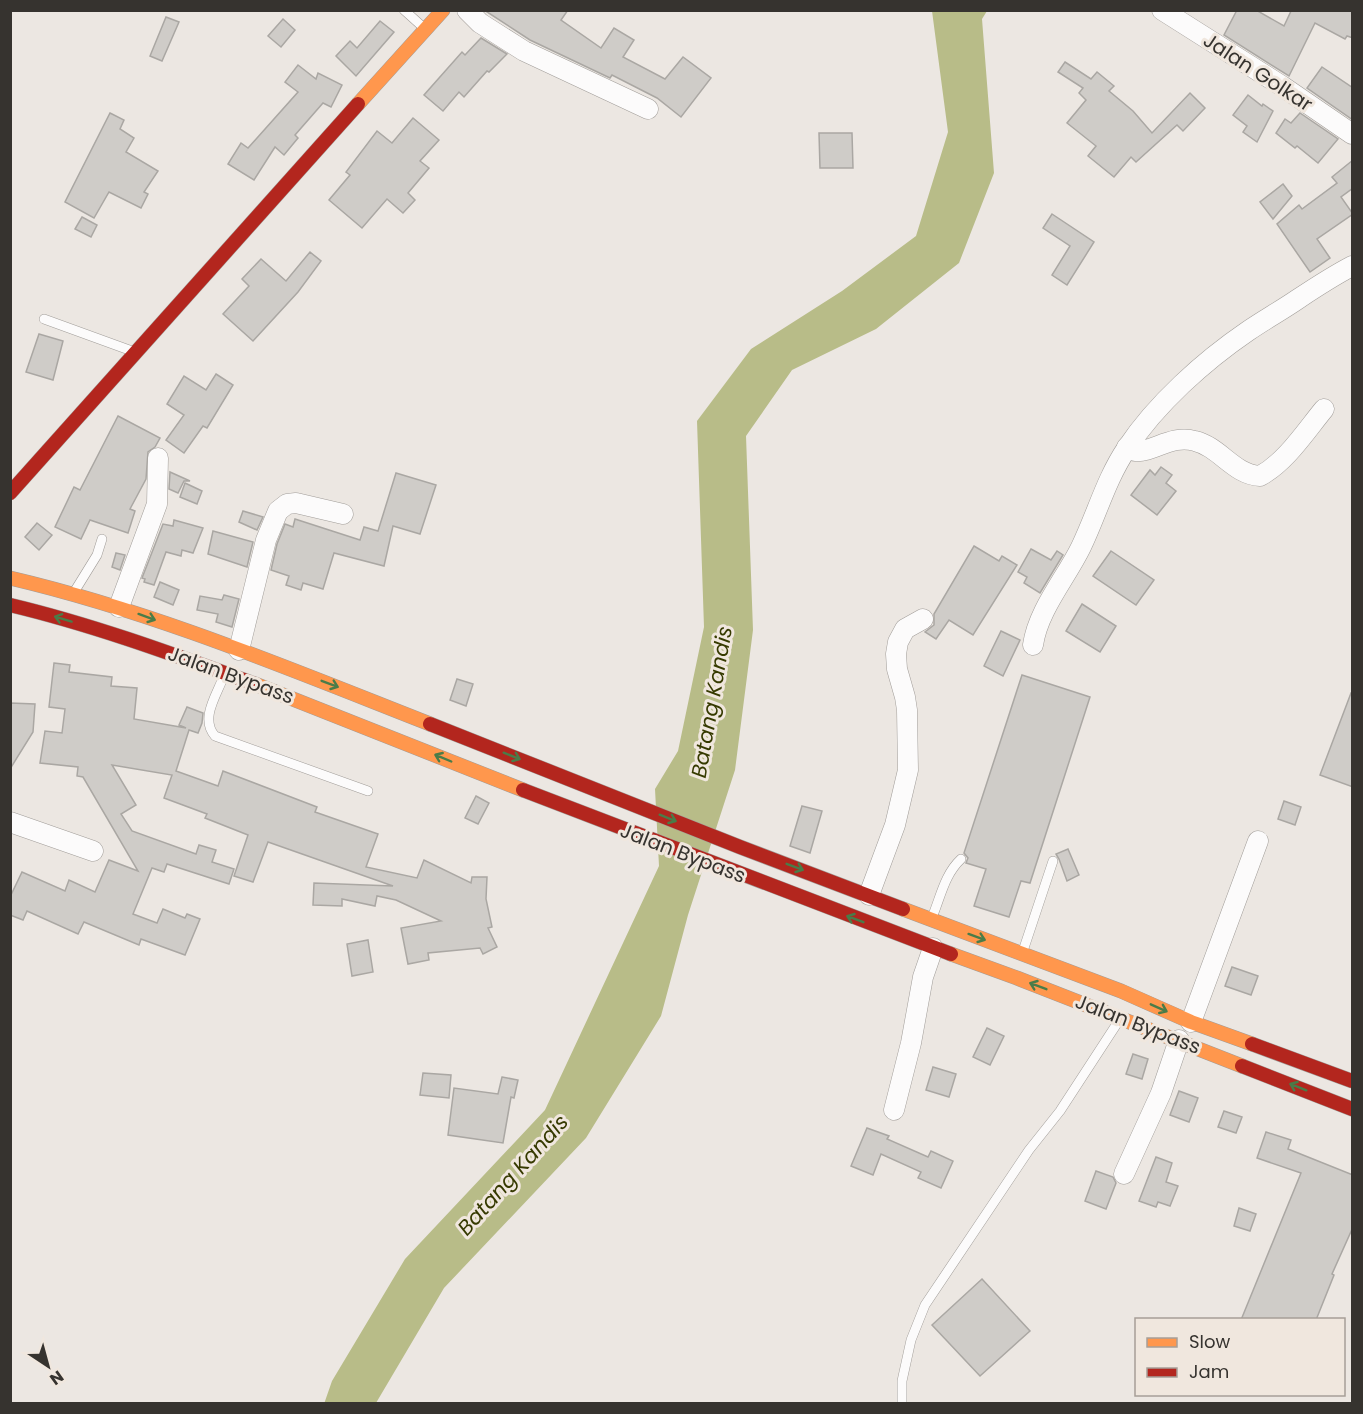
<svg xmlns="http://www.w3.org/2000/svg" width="1363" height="1414" font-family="Poppins,sans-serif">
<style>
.water{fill:#b8bc88}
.building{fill:#cfccc8;stroke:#aaa7a3;stroke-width:1.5}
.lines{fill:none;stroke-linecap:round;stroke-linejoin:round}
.lane-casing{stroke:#a19d99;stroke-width:10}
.street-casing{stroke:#a19d99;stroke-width:21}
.slow-casing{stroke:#a19d99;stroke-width:15}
.jam-casing{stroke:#a19d99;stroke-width:15}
.lane{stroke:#fcfbfb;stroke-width:9}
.street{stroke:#fcfbfb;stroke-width:20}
.slow{stroke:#ff974d;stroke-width:14}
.jam{stroke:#b3261e;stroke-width:14}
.oneway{stroke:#4a7c49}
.labels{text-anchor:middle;stroke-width:6;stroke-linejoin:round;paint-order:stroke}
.street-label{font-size:20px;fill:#36332f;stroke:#f0e7de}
.water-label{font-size:21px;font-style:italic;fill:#363a00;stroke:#f0e7de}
</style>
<rect width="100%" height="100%" fill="#ece7e2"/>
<polygon class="water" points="932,11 987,11 982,19 994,173 959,263 876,329 792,370 746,436 753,630 735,770 688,915 661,1016 586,1138 444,1288 376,1403 324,1404 332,1381 405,1259 545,1110 659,866 655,789 678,751 704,627 697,421 751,349 842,291 916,236 948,132"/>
<g class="building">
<polygon points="484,10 568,10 561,20 601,48 614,28 634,40 623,57 665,79 683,57 711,78 681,117 657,98 612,75 610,78 530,40"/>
<polygon points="1237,10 1256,10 1284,26 1291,11 1289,10 1353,10 1353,38 1347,36 1345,39 1315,23 1289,76 1224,35"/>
<polygon points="166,17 179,22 162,61 150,56"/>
<polygon points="283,19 295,30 281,47 268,36"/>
<polygon points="380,21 394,32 356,76 336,56 350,41 357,48"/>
<polygon points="481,38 507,54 489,72 487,71 464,97 459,92 443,111 424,95 462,52 465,55"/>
<polygon points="1065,62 1091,79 1097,72 1114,86 1109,91 1133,111 1152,133 1190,93 1205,108 1183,131 1177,125 1136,162 1131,157 1114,177 1088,156 1096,146 1067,123 1086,100 1079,93 1083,88 1058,72"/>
<polygon points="298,65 316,79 318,73 342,85 331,107 323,103 295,135 298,138 284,155 275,147 254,180 228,164 241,143 248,148 298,92 285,82"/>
<polygon points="1322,67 1353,88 1353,120 1307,88"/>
<polygon points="1248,95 1262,106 1263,104 1273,111 1257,142 1243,132 1247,126 1233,115"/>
<polygon points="110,113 124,120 120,129 134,138 126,152 158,171 144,192 148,194 141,208 109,192 94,218 65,202"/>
<polygon points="1300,113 1338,139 1318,163 1297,146 1295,148 1276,133 1285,119 1291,123"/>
<polygon points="413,118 439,140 420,161 429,168 408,193 415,200 403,213 387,199 362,228 329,200 350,175 346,172 377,131 392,143"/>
<polygon points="819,133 852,133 853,168 820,168"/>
<polygon points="1353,160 1353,188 1341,197 1353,214 1317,239 1330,258 1310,272 1277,224 1299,205 1302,209 1337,183 1332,177"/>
<polygon points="1283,184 1292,196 1273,219 1260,202"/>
<polygon points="1052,214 1094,242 1067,285 1052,275 1070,246 1043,228"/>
<polygon points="82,217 97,225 91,237 75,229"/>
<polygon points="310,252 321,261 298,292 253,341 223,314 249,286 242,279 261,259 286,281"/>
<polygon points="39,334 63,341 53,380 26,372"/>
<polygon points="216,374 233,385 207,428 203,426 184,453 166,440 184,415 167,404 184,376 206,390"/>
<polygon points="118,416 160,438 155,447 148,452 146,479 130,509 135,511 128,533 90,520 81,539 55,527 74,487 80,490"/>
<polygon points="1161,467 1172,475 1166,483 1176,491 1157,515 1131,495 1150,470 1155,475"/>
<polygon points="170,472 190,481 184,481 178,493 169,489"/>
<polygon points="396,473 436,485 420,534 393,526 384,566 334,553 323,589 303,583 301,590 286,585 289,576 271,570 277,544 285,524 293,527 295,519 360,540 364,527 378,531"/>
<polygon points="185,483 202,491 197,504 180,497"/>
<polygon points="243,511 263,517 257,530 239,522"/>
<polygon points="174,520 203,528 193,553 182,550 181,556 166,552 154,585 144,582 145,579 142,578 163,524 173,526"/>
<polygon points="37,523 52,535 39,550 25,537"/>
<polygon points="213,531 253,542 247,567 208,554"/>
<polygon points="974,546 999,561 1002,556 1017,565 973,635 949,620 936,639 925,632 934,625 934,614"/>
<polygon points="1031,549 1051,560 1057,551 1063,555 1040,593 1024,583 1027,577 1018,572"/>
<polygon points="1111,551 1154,580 1136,605 1093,576"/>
<polygon points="116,553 125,555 120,570 112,567"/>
<polygon points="160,582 179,590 173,605 154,597"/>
<polygon points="224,595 239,599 232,627 216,622 218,614 197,610 200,596 222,600"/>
<polygon points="1082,604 1116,626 1100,652 1066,631"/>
<polygon points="1001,631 1020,640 1003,676 984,666"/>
<polygon points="54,663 70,665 69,672 112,677 111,686 137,688 134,719 186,728 179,725 187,707 203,713 202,723 198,733 189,730 176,771 218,786 223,771 317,807 315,812 378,834 366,867 417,878 424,860 471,883 472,877 487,877 486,899 492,927 488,928 497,947 483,954 480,948 428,953 429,960 408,964 401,928 441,921 396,900 377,896 375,906 342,899 342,906 313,905 314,883 393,886 268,842 253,882 234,876 248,835 205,818 207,814 164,798 172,775 112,765 136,805 121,814 132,831 196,854 199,845 216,850 212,862 234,869 229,884 167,864 164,872 152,868 133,914 157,923 163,909 185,918 187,914 200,919 185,955 141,939 139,945 84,922 78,934 27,911 23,920 10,915 10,897 22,872 65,891 69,880 95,892 109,860 138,871 83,777 77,776 78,767 40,763 45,731 62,733 65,709 49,707"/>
<polygon points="1022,675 1090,697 1030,883 1021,881 1009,917 974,906 986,869 966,863 968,858 964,853"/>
<polygon points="457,679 473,684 466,706 450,700"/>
<polygon points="1351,693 1353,694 1353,787 1320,775"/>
<polygon points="10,703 35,704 33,732 10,769"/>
<polygon points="476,796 489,803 478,824 465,818"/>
<polygon points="1284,801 1301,807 1295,825 1278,819"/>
<polygon points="802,806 822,811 810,853 790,846"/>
<polygon points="1068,849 1079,875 1067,881 1059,859 1056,854"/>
<polygon points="368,940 373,972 352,976 347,944"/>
<polygon points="1232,967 1258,976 1251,995 1225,986"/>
<polygon points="987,1028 1004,1036 990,1065 973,1057"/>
<polygon points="1133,1054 1148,1059 1142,1079 1126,1074"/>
<polygon points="933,1067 956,1074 949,1097 926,1090"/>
<polygon points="423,1073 451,1075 449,1098 420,1095"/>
<polygon points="502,1077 518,1080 514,1098 511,1097 503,1143 448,1135 454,1088 498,1094"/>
<polygon points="1179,1091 1198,1098 1189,1122 1170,1115"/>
<polygon points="1224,1111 1242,1117 1236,1133 1218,1127"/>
<polygon points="867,1128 889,1136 887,1139 928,1157 931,1151 953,1161 941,1188 918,1178 921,1172 881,1154 873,1175 851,1166"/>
<polygon points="1266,1132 1291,1140 1288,1149 1353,1175 1353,1227 1332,1274 1334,1275 1316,1320 1241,1320 1301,1173 1257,1158"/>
<polygon points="1156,1157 1172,1163 1166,1182 1178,1186 1170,1206 1158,1202 1156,1207 1139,1201"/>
<polygon points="1096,1171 1113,1177 1116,1183 1106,1209 1085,1201"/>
<polygon points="1239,1208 1256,1214 1250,1231 1234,1226"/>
<polygon points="982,1279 1030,1331 980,1376 932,1325"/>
</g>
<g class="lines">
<g class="lane-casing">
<g id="lane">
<polyline points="404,10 424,28"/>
<polyline points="44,319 132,351"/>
<polyline points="76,589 97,555 102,539"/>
<path d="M223,678C216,696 200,719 215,736L368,791"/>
<path d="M933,915C941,895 945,874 961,859"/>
<polyline points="1024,948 1053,861"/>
<polyline points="902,1404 902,1381 911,1340 925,1305 1029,1150 1060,1111 1118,1022"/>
</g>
</g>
<g class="street-casing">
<g id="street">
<polyline points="467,10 480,23 524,51 648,109"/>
<polyline points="1162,10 1282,86 1352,134"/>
<path d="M1127,447C1130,449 1132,451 1135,451C1153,453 1171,434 1195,441C1220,447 1234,475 1260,476C1286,462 1305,432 1324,409"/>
<polyline points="119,607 157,504 158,458"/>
<path d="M1033,645C1038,610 1066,578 1081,547C1097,514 1106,479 1127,448C1156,404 1204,361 1248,331C1264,320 1282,310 1298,299C1316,287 1333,276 1352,266"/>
<polyline points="239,650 266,540 278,511 287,504 296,503 343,514"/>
<polyline points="10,822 93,851"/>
<polyline points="869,895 895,825 908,770 907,710 905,697 897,669 896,654 898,642 905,629 923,619"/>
<polyline points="1191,1022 1258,841"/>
<polyline points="894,1110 911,1043 923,977 933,948"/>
<polyline points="1124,1174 1161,1093 1179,1040"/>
</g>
</g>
<g class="slow-casing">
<g id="slow">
<polyline points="358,104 443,10"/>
<path d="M10,578C155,612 292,670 430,724"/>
<polyline points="255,684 523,790"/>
<polyline points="903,909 1121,991 1191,1022 1252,1044"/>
<polyline points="951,954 1017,978 1242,1066"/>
</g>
</g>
<g class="jam-casing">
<g id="jam">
<polyline points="10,493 358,104"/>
<path d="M10,605C94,625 175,655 255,684"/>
<polyline points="430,724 740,847 903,909"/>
<polyline points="523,790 951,954"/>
<polyline points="1252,1044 1352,1081"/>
<polyline points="1242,1066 1352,1109"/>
</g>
</g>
<use href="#lane" class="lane"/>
<use href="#street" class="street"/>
<use href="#slow" class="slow"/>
<use href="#jam" class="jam"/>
</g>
<defs><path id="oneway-shaft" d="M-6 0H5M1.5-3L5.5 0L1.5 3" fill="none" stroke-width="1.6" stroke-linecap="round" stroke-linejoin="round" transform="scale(1.5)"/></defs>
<g class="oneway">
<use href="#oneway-shaft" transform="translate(147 617) rotate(20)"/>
<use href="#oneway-shaft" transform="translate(63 619) rotate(-163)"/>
<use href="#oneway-shaft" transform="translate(330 684) rotate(21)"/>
<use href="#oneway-shaft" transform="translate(512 756) rotate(22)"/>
<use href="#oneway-shaft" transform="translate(443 758) rotate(-157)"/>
<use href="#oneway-shaft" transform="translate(668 818) rotate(22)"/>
<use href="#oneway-shaft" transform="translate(795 867) rotate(21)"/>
<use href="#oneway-shaft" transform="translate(855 919) rotate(-159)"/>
<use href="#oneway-shaft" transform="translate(977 937) rotate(20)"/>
<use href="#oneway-shaft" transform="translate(1038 986) rotate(-159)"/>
<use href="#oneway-shaft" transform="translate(1159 1008) rotate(24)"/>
<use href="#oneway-shaft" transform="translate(1298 1087) rotate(-158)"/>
</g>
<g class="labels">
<g class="street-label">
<text transform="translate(1258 72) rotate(33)" y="7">Jalan Golkar</text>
<text transform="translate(231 675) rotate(20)" y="7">Jalan Bypass</text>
<text transform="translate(683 853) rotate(21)" y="7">Jalan Bypass</text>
<text transform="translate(1138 1024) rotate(21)" y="7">Jalan Bypass</text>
</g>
<g class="water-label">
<text transform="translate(712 702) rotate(-80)" y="7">Batang Kandis</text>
<text transform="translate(513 1175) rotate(-48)" y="7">Batang Kandis</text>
</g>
</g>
<rect width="1363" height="1414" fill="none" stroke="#36332f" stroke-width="24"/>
<rect x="1135" y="1318" width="210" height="78" fill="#f0e7de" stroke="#a69f98" stroke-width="1.5"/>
<rect x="1147" y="1338" width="30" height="9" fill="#ff974d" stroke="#a69f98" stroke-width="1.5"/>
<text x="1189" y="1348" font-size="18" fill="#36332f">Slow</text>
<rect x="1147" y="1368" width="30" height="9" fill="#b3261e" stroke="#a69f98" stroke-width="1.5"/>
<text x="1189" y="1378" font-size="18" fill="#36332f">Jam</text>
<g transform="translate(48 1366) rotate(144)" stroke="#f0e7de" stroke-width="4.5" paint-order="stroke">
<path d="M0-4.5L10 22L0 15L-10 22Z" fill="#36332f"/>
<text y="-9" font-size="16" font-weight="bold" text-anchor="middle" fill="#36332f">N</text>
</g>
</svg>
